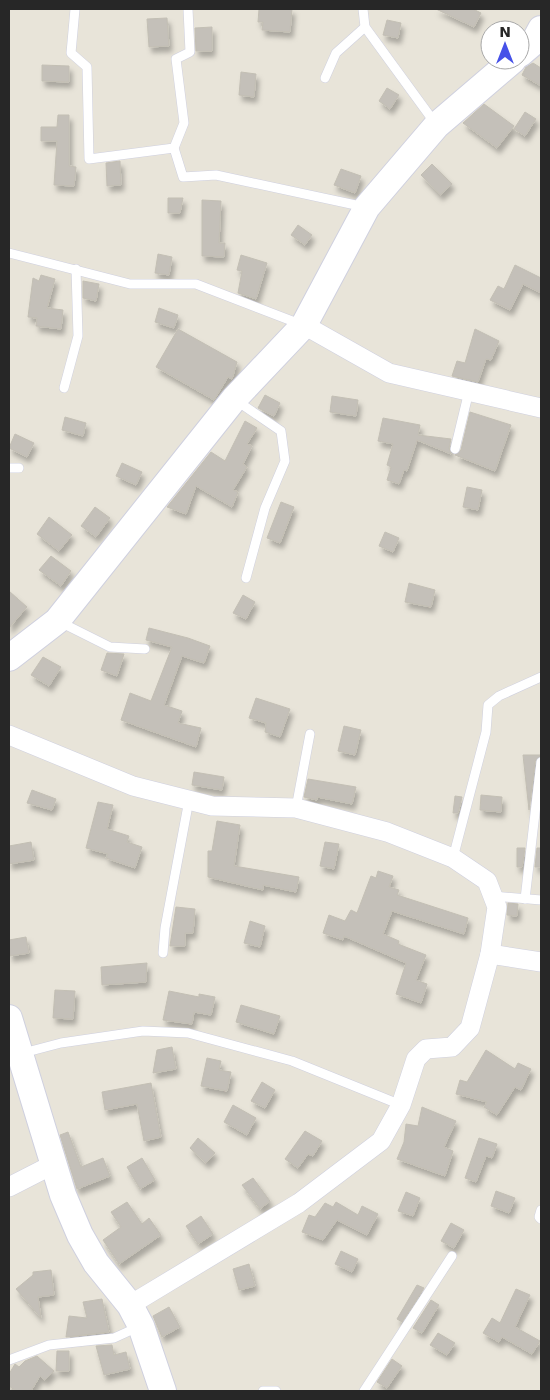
<svg xmlns="http://www.w3.org/2000/svg" width="550" height="1400" font-family="'DejaVu Sans',sans-serif">
<style>
.building{fill:#c4c0b9;stroke:#c3bfb4;filter:url(#shadow)}
.lines{fill:none;stroke-linecap:round;stroke-linejoin:round}
.lane-casing{stroke:#cfd0df;stroke-width:10}
.street-casing{stroke:#cfd0df;stroke-width:20}
.secondary-casing{stroke:#cfd0df;stroke-width:28}
.lane{stroke:#fff;stroke-width:9}
.street{stroke:#fff;stroke-width:19}
.secondary{stroke:#fff;stroke-width:26}
</style>
<defs>
<filter id="shadow"><feDropShadow dx="3" dy="5.5" stdDeviation="2.5" flood-color="#0004"/></filter>
</defs>
<rect width="100%" height="100%" fill="#e8e4d9"/>
<g class="building">
<polygon points="259,9 292,9 290,32 262,30 263,22 258,22"/>
<polygon points="436,9 473,9 481,13 474,27"/>
<polygon points="167,18 169,46 149,47 147,19"/>
<polygon points="387,20 401,23 398,38 383,35"/>
<polygon points="212,27 212,51 196,51 195,28"/>
<polygon points="533,63 541,68 541,86 522,75 526,67"/>
<polygon points="42,65 69,66 69,82 42,81"/>
<polygon points="241,72 256,74 254,97 239,95"/>
<polygon points="387,88 399,95 390,109 379,101"/>
<polygon points="484,104 514,126 497,148 463,123"/>
<polygon points="525,112 536,119 525,136 514,129"/>
<polygon points="58,115 69,115 69,166 76,167 74,186 54,185 57,141 41,141 41,127 57,127"/>
<polygon points="120,161 121,185 107,186 106,163"/>
<polygon points="432,164 452,184 440,195 421,175"/>
<polygon points="341,169 361,176 355,193 334,185"/>
<polygon points="168,198 183,198 180,213 168,213"/>
<polygon points="202,200 221,201 219,243 225,243 224,257 202,256"/>
<polygon points="298,225 312,235 305,245 291,235"/>
<polygon points="158,254 172,257 169,275 155,273"/>
<polygon points="241,255 267,263 256,299 238,293 242,271 237,270"/>
<polygon points="515,265 541,278 541,293 523,284 510,310 490,300 498,286 504,289"/>
<polygon points="41,275 55,279 47,308 63,310 61,329 36,326 37,318 28,317 33,278 39,281"/>
<polygon points="83,281 99,284 96,301 83,298"/>
<polygon points="159,308 178,315 174,328 155,322"/>
<polygon points="178,329 237,362 232,379 228,377 214,400 156,367"/>
<polygon points="475,329 499,341 491,360 486,359 478,382 452,376 457,361 465,363"/>
<polygon points="265,395 280,403 274,416 258,408"/>
<polygon points="332,396 358,400 356,416 330,412"/>
<polygon points="470,412 511,425 495,471 455,455 461,450"/>
<polygon points="65,417 86,423 83,436 62,430"/>
<polygon points="383,418 420,425 418,435 451,439 449,448 451,454 417,440 407,471 404,470 399,484 387,480 391,467 387,465 393,444 378,441"/>
<polygon points="245,421 257,428 247,444 252,446 243,464 247,467 233,490 238,492 232,507 196,486 186,514 167,507 211,452 225,461"/>
<polygon points="15,434 34,443 27,457 9,448"/>
<polygon points="122,463 142,472 136,485 116,476"/>
<polygon points="467,487 482,490 478,510 463,507"/>
<polygon points="281,502 294,507 280,543 267,538"/>
<polygon points="95,507 110,518 96,537 81,526"/>
<polygon points="49,517 72,535 59,551 37,534"/>
<polygon points="385,532 399,538 393,552 379,546"/>
<polygon points="51,556 71,571 61,586 39,570"/>
<polygon points="409,583 435,590 431,607 405,602"/>
<polygon points="9,591 27,607 9,628"/>
<polygon points="243,595 255,602 246,619 233,613"/>
<polygon points="149,628 188,638 210,646 204,663 182,656 164,705 182,711 178,723 201,728 196,747 121,720 130,693 151,701 172,647 146,640"/>
<polygon points="107,653 124,654 117,676 101,670"/>
<polygon points="43,657 61,667 49,686 31,675"/>
<polygon points="256,698 290,709 280,737 265,732 266,723 249,718"/>
<polygon points="344,726 361,730 355,755 338,751"/>
<polygon points="523,755 541,755 535,761 529,810"/>
<polygon points="194,772 224,777 222,790 192,785"/>
<polygon points="308,779 356,787 352,804 317,797 317,800 304,797"/>
<polygon points="32,790 56,799 52,810 27,803"/>
<polygon points="481,795 502,797 501,812 480,810"/>
<polygon points="455,796 462,797 458,813 453,813"/>
<polygon points="98,802 113,805 107,829 129,836 127,842 142,847 135,868 106,858 108,854 86,848"/>
<polygon points="217,821 240,825 234,866 299,877 296,892 263,885 263,890 208,877 208,851 212,851"/>
<polygon points="31,842 34,860 9,864 9,846"/>
<polygon points="325,842 339,844 334,869 320,866"/>
<polygon points="517,848 525,848 522,867 517,867"/>
<polygon points="537,848 541,848 541,867 535,867"/>
<polygon points="378,871 393,876 389,887 399,890 397,895 468,918 464,934 392,911 383,934 399,941 398,944 426,955 416,980 427,984 421,1003 396,994 406,963 344,936 343,940 323,933 329,915 345,921 351,910 357,913 371,876 376,878"/>
<polygon points="508,903 518,904 517,916 507,915"/>
<polygon points="176,907 195,909 193,933 185,933 185,946 170,946"/>
<polygon points="250,921 265,926 260,947 244,943"/>
<polygon points="26,937 29,953 10,956 9,940"/>
<polygon points="147,963 146,982 102,985 101,967"/>
<polygon points="55,990 75,991 73,1019 53,1018"/>
<polygon points="169,991 199,997 199,994 215,997 211,1015 194,1012 192,1024 163,1020"/>
<polygon points="241,1005 280,1016 274,1034 236,1022"/>
<polygon points="172,1047 176,1069 153,1073 157,1050"/>
<polygon points="486,1050 515,1069 518,1063 531,1069 521,1090 515,1087 497,1115 484,1107 487,1102 456,1094 460,1080 467,1082"/>
<polygon points="207,1058 221,1061 219,1070 231,1072 227,1091 201,1086"/>
<polygon points="262,1082 275,1090 265,1108 251,1101"/>
<polygon points="151,1083 161,1137 144,1141 137,1104 105,1110 102,1092"/>
<polygon points="233,1105 256,1118 247,1135 224,1122"/>
<polygon points="422,1107 456,1121 444,1147 453,1151 445,1176 397,1159 404,1142 406,1124 418,1126"/>
<polygon points="305,1131 322,1141 313,1156 308,1154 298,1168 285,1159"/>
<polygon points="68,1132 81,1167 103,1158 110,1176 77,1189 60,1135"/>
<polygon points="198,1138 215,1153 206,1163 190,1148"/>
<polygon points="479,1138 497,1144 492,1158 486,1156 476,1182 465,1178"/>
<polygon points="142,1158 155,1180 140,1189 127,1167"/>
<polygon points="253,1178 270,1201 260,1209 242,1185"/>
<polygon points="496,1191 515,1198 509,1213 491,1206"/>
<polygon points="406,1192 420,1198 413,1216 398,1211"/>
<polygon points="127,1202 142,1224 149,1218 161,1235 119,1264 103,1240 121,1227 111,1212"/>
<polygon points="336,1202 358,1215 362,1206 378,1214 367,1235 337,1220 323,1240 302,1232 309,1215 315,1217 325,1203 333,1207"/>
<polygon points="201,1216 213,1234 198,1244 186,1226"/>
<polygon points="451,1223 464,1230 454,1248 441,1241"/>
<polygon points="341,1251 358,1259 352,1272 335,1264"/>
<polygon points="249,1264 255,1286 239,1290 233,1269"/>
<polygon points="51,1270 54,1295 38,1297 41,1318 16,1289 33,1275 33,1272"/>
<polygon points="417,1285 424,1288 402,1322 397,1319"/>
<polygon points="516,1289 530,1295 515,1327 540,1341 532,1354 502,1337 499,1342 483,1333 492,1318 500,1323"/>
<polygon points="102,1299 109,1332 66,1337 69,1316 87,1318 83,1302"/>
<polygon points="431,1300 439,1305 422,1333 413,1328"/>
<polygon points="169,1307 180,1327 162,1337 153,1316"/>
<polygon points="438,1333 455,1343 447,1355 430,1345"/>
<polygon points="112,1345 114,1355 126,1352 130,1369 104,1375 96,1346"/>
<polygon points="57,1351 69,1351 69,1371 56,1371"/>
<polygon points="37,1356 54,1371 45,1380 40,1376 31,1391 16,1391 9,1386 9,1374 15,1364 19,1367 25,1361"/>
<polygon points="392,1359 402,1366 387,1388 377,1382"/>
</g>
<g class="lines">
<g class="lane-casing">
<g id="lane">
<polyline points="75,9 71,53 87,67 89,159 174,148 183,177 216,175 365,207"/>
<polyline points="363,9 365,27 435,123"/>
<polyline points="325,78 336,53 365,27"/>
<polyline points="174,148 184,123 176,59 190,52 188,9"/>
<polyline points="9,253 130,284 196,284 300,324"/>
<polyline points="64,388 78,336 76,269"/>
<polyline points="237,401 281,431 285,461 265,508 246,578"/>
<polyline points="455,449 469,391"/>
<polyline points="9,468 19,468"/>
<polyline points="60,622 110,647 145,649"/>
<polyline points="296,808 310,734"/>
<polyline points="453,858 486,732 488,705 499,696 541,677"/>
<polyline points="493,896 541,900"/>
<polyline points="525,899 541,762"/>
<polyline points="163,953 165,928 189,800"/>
<polyline points="23,1053 61,1043 143,1031 188,1033 292,1061 401,1105"/>
<polyline points="541,1210 539,1217 541,1219"/>
<polyline points="9,1360 49,1345 114,1338 138,1327"/>
<polyline points="263,1391 276,1391"/>
<polyline points="364,1391 452,1256"/>
</g>
</g>
<g class="street-casing">
<g id="street">
<polyline points="304,325 389,373 541,408"/>
<polyline points="9,735 133,786 212,806 296,808 387,832 453,858 487,881 497,907 490,954 470,1028 452,1047 426,1049 416,1059 401,1105 381,1141 299,1203 130,1305"/>
<polyline points="490,954 541,962"/>
<polyline points="9,1187 54,1164"/>
</g>
</g>
<g class="secondary-casing">
<g id="secondary">
<polyline points="520,54 534,42 541,29"/>
<polyline points="9,658 57,621 234,399 304,325 367,207 437,125 513,60"/>
<polyline points="9,1018 63,1195 80,1235 96,1263 130,1305 141,1326 163,1391"/>
</g>
</g>
<use href="#lane" class="lane"/>
<use href="#street" class="street"/>
<use href="#secondary" class="secondary"/>
</g>
<rect width="550" height="1400" fill="none" stroke="#272727" stroke-width="20"/>
<g transform="translate(505 45)"><circle r="24" fill="#ffffff" stroke="#a9a9a9"/>
<path d="M0-4L9 19L0 12L-9 19Z" fill="#4651e8"/>
<text y="-8" font-size="14" font-weight="bold" text-anchor="middle" fill="#272727">N</text>
</g>
</svg>
